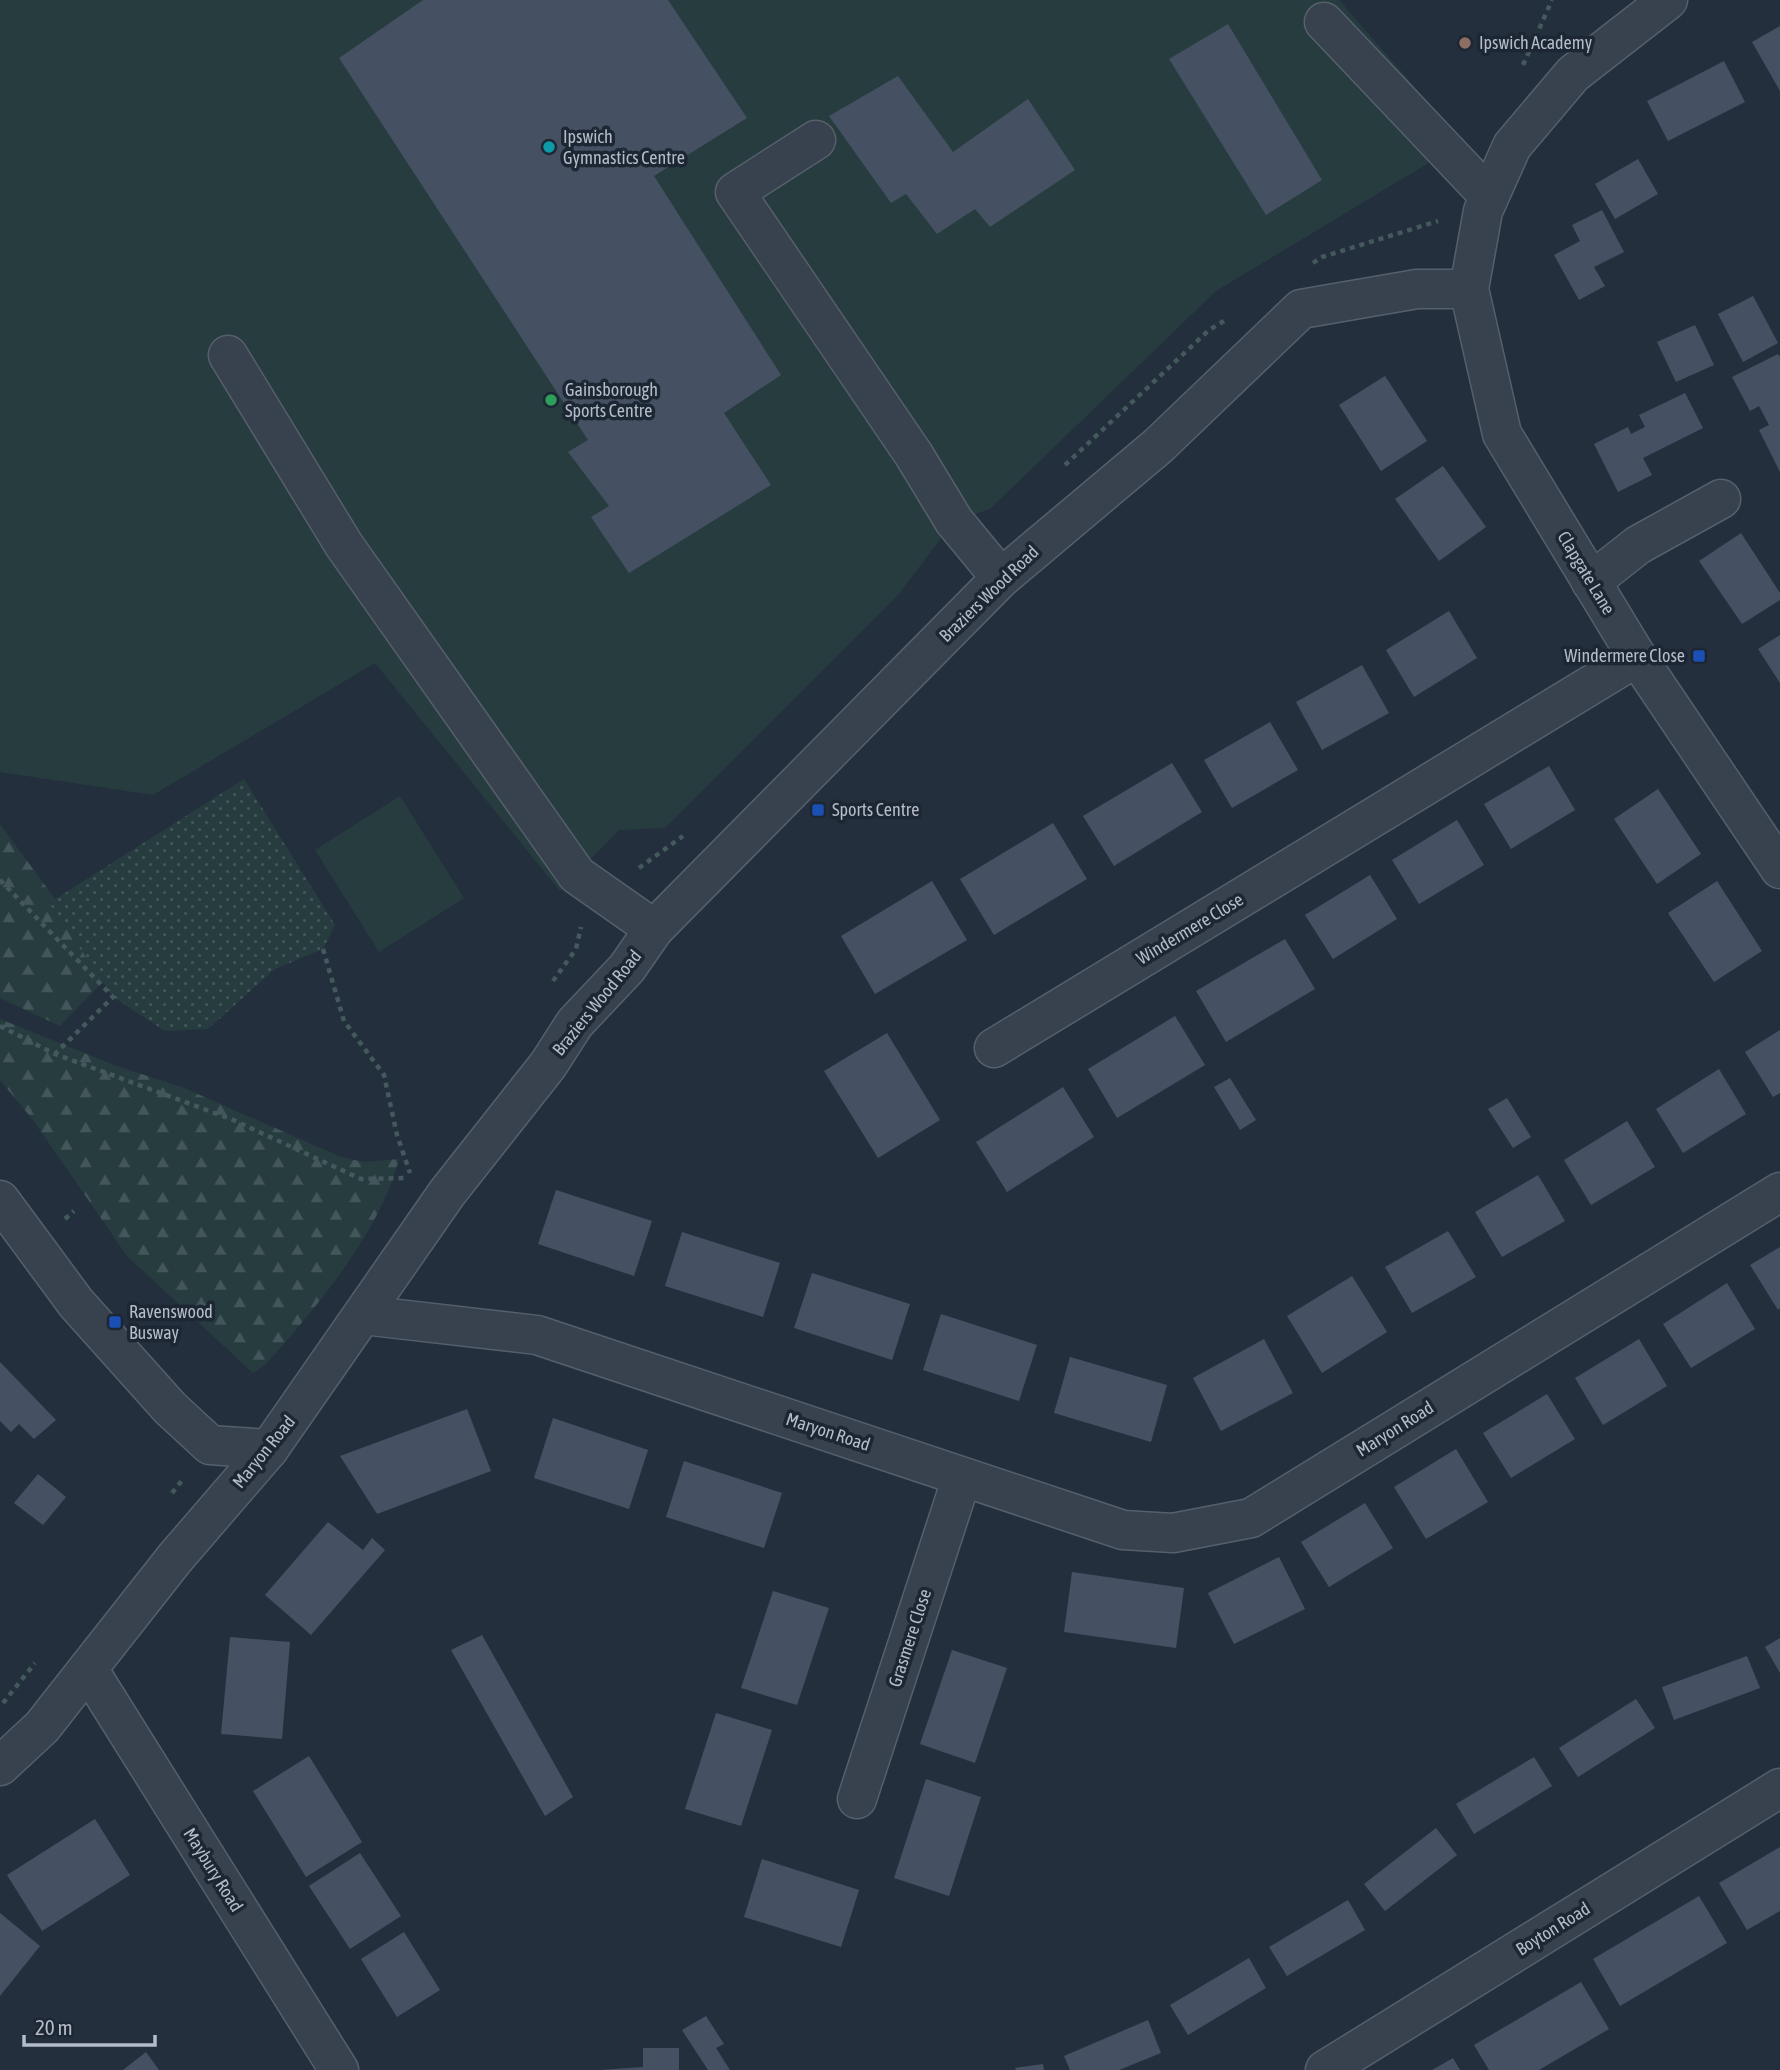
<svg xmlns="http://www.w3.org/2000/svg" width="1780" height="2070" font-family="'Asap Condensed',sans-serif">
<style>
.grass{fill:#263c3f}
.forest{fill:url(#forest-firs)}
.park{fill:url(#park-dots)}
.building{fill:#455162}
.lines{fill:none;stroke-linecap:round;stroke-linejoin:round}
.minor-casing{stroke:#565f6c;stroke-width:41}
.path{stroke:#44595c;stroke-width:4.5;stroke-dasharray:5 5;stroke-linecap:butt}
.minor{stroke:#38414e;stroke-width:38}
.education-dot{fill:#8d6e63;stroke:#1d2633;stroke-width:2.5}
.culture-dot{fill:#0f9aa8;stroke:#1d2633;stroke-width:2.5}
.leisure-dot{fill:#2e9e5b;stroke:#1d2633;stroke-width:2.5}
.transit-dot{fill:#1a4fb4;stroke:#1d2633;stroke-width:2.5}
.labels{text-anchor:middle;stroke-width:7;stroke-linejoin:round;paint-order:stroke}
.poi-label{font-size:18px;fill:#b4bcc9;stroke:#1d2633;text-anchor:start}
.street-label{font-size:18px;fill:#b4bcc9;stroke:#1d2633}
</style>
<defs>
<pattern id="forest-firs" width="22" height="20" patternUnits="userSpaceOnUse" patternTransform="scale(1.75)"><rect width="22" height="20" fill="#263c3f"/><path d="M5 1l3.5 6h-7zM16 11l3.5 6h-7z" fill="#435659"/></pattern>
<pattern id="park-dots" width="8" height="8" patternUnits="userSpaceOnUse" patternTransform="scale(1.75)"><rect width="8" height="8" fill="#263c3f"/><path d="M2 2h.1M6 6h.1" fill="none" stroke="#435659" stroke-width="1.8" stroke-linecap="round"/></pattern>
</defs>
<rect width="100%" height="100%" fill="#242f3e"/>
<g class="grass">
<polygon points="0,0 1339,0 1467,147 1432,161 1216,291 990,509 954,521 899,594 665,828 619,830 560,891 375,663 153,795 0,772"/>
<polygon points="400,796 464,898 379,952 315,850"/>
</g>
<g class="forest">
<polygon points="0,824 110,974 60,1026 0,998"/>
<path d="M0,1019L114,1065L184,1088L341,1157L364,1162L399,1159C379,1234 316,1308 265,1365L253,1373L127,1256L33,1120L0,1080Z"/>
</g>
<polygon class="park" points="244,779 335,925 323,949 275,969 208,1029 165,1031 113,997 49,903"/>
<g class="building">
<polygon points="423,0 668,0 747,118 654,176 781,375 724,413 771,485 629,573 591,517 609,506 568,452 588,440 339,58"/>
<polygon points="1228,24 1322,180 1266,215 1169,59"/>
<polygon points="1780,26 1780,91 1752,42"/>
<polygon points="1724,61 1745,102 1668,141 1647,101"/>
<polygon points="898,76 953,152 1028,99 1075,170 990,227 975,209 937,234 906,194 891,203 829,116"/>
<polygon points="1638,159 1658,194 1615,219 1595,184"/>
<polygon points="1602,210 1624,252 1594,267 1605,286 1579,300 1554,255 1580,241 1572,225"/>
<polygon points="1753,296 1778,343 1743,362 1718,314"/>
<polygon points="1695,325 1714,365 1676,382 1657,342"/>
<polygon points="1778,354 1780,357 1780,472 1759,430 1769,425 1759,406 1750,411 1732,377"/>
<polygon points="1385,376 1427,441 1381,471 1339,405"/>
<polygon points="1685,393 1703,428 1643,458 1652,475 1618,492 1594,444 1628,427 1631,434 1645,427 1639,415"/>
<polygon points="1443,466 1486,527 1439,561 1395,499"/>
<polygon points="1741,533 1780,593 1780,600 1742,624 1699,561"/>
<polygon points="1449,611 1477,658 1414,697 1386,650"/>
<polygon points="1780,635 1780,683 1758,649"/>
<polygon points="1362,665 1389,713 1322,750 1296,702"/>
<polygon points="1270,722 1298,770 1232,808 1204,760"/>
<polygon points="1172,763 1202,812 1114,866 1083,816"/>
<polygon points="1549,766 1575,810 1511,849 1484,804"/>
<polygon points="1658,789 1701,854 1657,884 1614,819"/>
<polygon points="1457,820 1484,865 1419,904 1392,860"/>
<polygon points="1053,823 1087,879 994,935 960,879"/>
<polygon points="1370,875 1397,919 1333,959 1305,915"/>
<polygon points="932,881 967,940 875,994 841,936"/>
<polygon points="1717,881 1762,951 1714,982 1668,913"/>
<polygon points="1285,939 1315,989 1226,1042 1196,991"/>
<polygon points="1175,1016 1205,1065 1117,1118 1088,1069"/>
<polygon points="1780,1030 1780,1093 1773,1097 1745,1052"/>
<polygon points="887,1033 940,1120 878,1158 824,1071"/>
<polygon points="1719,1069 1746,1114 1683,1153 1656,1109"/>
<polygon points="1230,1078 1256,1120 1240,1130 1214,1087"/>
<polygon points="1063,1087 1094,1137 1007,1192 976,1142"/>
<polygon points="1507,1098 1531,1137 1513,1148 1488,1109"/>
<polygon points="1627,1121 1655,1167 1591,1205 1564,1160"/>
<polygon points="1538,1175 1565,1221 1502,1257 1475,1212"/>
<polygon points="556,1190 652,1221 634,1276 538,1244"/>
<polygon points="1448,1231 1476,1277 1412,1313 1385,1267"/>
<polygon points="682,1232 780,1263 763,1317 665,1286"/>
<polygon points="1780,1247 1780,1308 1778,1310 1750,1265"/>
<polygon points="812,1273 910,1304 892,1360 794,1328"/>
<polygon points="1352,1276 1387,1332 1322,1373 1287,1316"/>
<polygon points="1727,1283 1755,1329 1691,1368 1663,1324"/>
<polygon points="941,1314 1037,1345 1019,1401 923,1370"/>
<polygon points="1264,1339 1293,1393 1221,1431 1193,1378"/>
<polygon points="1639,1339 1667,1386 1603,1425 1575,1378"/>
<polygon points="1070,1357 1167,1385 1151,1442 1054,1413"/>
<polygon points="0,1362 56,1420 34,1439 19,1424 11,1432 0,1421"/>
<polygon points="1547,1394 1575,1439 1511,1478 1483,1433"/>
<polygon points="467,1409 491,1471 377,1514 340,1456"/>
<polygon points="553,1418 648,1450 629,1509 534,1478"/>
<polygon points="1456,1449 1488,1502 1426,1539 1394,1487"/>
<polygon points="684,1461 782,1493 764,1548 666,1517"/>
<polygon points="38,1474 66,1497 43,1525 14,1503"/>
<polygon points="1365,1503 1393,1548 1329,1587 1301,1542"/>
<polygon points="328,1522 363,1550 372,1538 385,1550 311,1635 265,1595"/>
<polygon points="1279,1557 1305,1609 1234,1644 1208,1593"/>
<polygon points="1072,1572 1184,1588 1176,1648 1064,1632"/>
<polygon points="773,1591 829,1608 797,1705 741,1688"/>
<polygon points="482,1635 573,1797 545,1816 451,1650"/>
<polygon points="230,1637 290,1642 282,1739 221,1734"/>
<polygon points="1780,1638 1780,1673 1765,1647"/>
<polygon points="952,1650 1007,1668 975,1763 920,1744"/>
<polygon points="1747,1656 1760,1688 1674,1720 1662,1687"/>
<polygon points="1636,1699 1655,1728 1578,1777 1559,1748"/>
<polygon points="716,1713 772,1730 741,1826 685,1809"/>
<polygon points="309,1756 362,1842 306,1877 253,1791"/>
<polygon points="1534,1757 1552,1786 1474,1834 1456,1804"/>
<polygon points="926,1779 981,1797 949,1896 894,1878"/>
<polygon points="95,1819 130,1875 42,1931 7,1875"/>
<polygon points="1436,1828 1457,1855 1385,1911 1364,1884"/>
<polygon points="1780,1847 1780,1911 1747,1930 1719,1883"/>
<polygon points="360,1853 401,1916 350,1949 309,1886"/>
<polygon points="762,1859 859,1890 841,1947 744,1917"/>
<polygon points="1699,1896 1727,1943 1620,2006 1593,1959"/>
<polygon points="1348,1900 1365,1930 1287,1976 1269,1947"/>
<polygon points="0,1913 40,1946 0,1996"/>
<polygon points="404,1932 440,1990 397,2017 361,1959"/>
<polygon points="1249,1958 1266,1988 1188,2035 1170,2005"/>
<polygon points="1581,1982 1609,2029 1539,2070 1489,2070 1474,2045"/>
<polygon points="706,2016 724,2044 716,2048 730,2070 708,2070 682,2030"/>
<polygon points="1148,2020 1161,2053 1119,2070 1070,2070 1064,2056"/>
<polygon points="643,2048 679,2048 679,2070 600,2070 643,2067"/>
<polygon points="146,2052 159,2070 123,2070"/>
<polygon points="1453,2058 1460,2070 1432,2070"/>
<polygon points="1043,2064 1044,2070 1016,2070 1015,2068"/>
</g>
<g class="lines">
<g class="minor-casing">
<g id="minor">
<polyline points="1668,0 1573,74 1512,146 1483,211 1469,289 1502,434 1637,657 1780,869"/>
<polyline points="1324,22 1489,196"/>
<polyline points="816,140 735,192 914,455 954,521 1001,578"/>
<polyline points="228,355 344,545 577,875 654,929"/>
<polyline points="1591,582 1638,545 1721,499"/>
<polyline points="994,1048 1637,657"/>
<polyline points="0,1200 76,1303 170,1408 210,1445 269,1449"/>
<polyline points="363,1315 537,1335 1123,1530 1173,1533 1251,1518 1780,1192"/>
<polyline points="88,1669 339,2070"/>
<polyline points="0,1766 42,1727 175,1558 269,1449 447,1193 548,1065 575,1023 627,968 654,929 1001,578 1158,446 1301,309 1417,289 1469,289"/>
<polyline points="857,1799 962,1477"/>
<polyline points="1325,2070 1780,1788"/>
</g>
</g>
<g class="path">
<polyline points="1523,65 1552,0"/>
<polyline points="1313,263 1322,257 1438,221"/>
<polyline points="1065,465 1209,330 1224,321"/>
<polyline points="639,868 683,836"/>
<polyline points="0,880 113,997 55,1054"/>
<polyline points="323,949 344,1021 384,1075 397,1135 410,1173"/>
<polyline points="553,981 576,949 581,927"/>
<polyline points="0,1026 55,1054 231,1119 361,1179 408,1178"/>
<polyline points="65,1219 74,1211"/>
<polyline points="172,1493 184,1478"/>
<polyline points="3,1703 35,1663"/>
</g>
<use href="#minor" class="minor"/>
</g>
<circle class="education-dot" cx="1465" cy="43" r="7"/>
<circle class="culture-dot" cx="549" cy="147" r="7"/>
<circle class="leisure-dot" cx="551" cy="400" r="7"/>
<g class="transit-dot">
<rect x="1692" y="649" width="14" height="14" rx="3.5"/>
<rect x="811" y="803" width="14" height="14" rx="3.5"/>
<rect x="108" y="1315" width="14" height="14" rx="3.5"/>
</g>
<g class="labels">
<g class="poi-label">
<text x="1479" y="49">Ipswich Academy</text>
<text x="563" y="143">Ipswich<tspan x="563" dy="21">Gymnastics Centre</tspan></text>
<text x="565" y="396">Gainsborough<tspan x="565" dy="21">Sports Centre</tspan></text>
<text x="1685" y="662" text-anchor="end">Windermere Close</text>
<text x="832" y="816">Sports Centre</text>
<text x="129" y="1318">Ravenswood<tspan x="129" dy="21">Busway</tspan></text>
</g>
<g class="street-label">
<text transform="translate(1586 573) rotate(59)" y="6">Clapgate Lane</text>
<text transform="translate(989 594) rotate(-44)" y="6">Braziers Wood Road</text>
<text transform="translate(1190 929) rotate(-31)" y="6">Windermere Close</text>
<text transform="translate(597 1003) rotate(-51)" y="6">Braziers Wood Road</text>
<text transform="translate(1395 1429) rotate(-32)" y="6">Maryon Road</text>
<text transform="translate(828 1432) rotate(18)" y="6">Maryon Road</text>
<text transform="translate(264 1452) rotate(-51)" y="6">Maryon Road</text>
<text transform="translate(910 1638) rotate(-72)" y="6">Grasmere Close</text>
<text transform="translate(213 1870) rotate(58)" y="6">Maybury Road</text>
<text transform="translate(1553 1929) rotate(-32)" y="6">Boyton Road</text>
</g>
</g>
<path d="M24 2035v10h131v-10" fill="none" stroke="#b4bcc9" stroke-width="3.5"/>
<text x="35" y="2035" font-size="21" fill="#b4bcc9" stroke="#1d2633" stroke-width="5" paint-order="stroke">20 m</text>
</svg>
